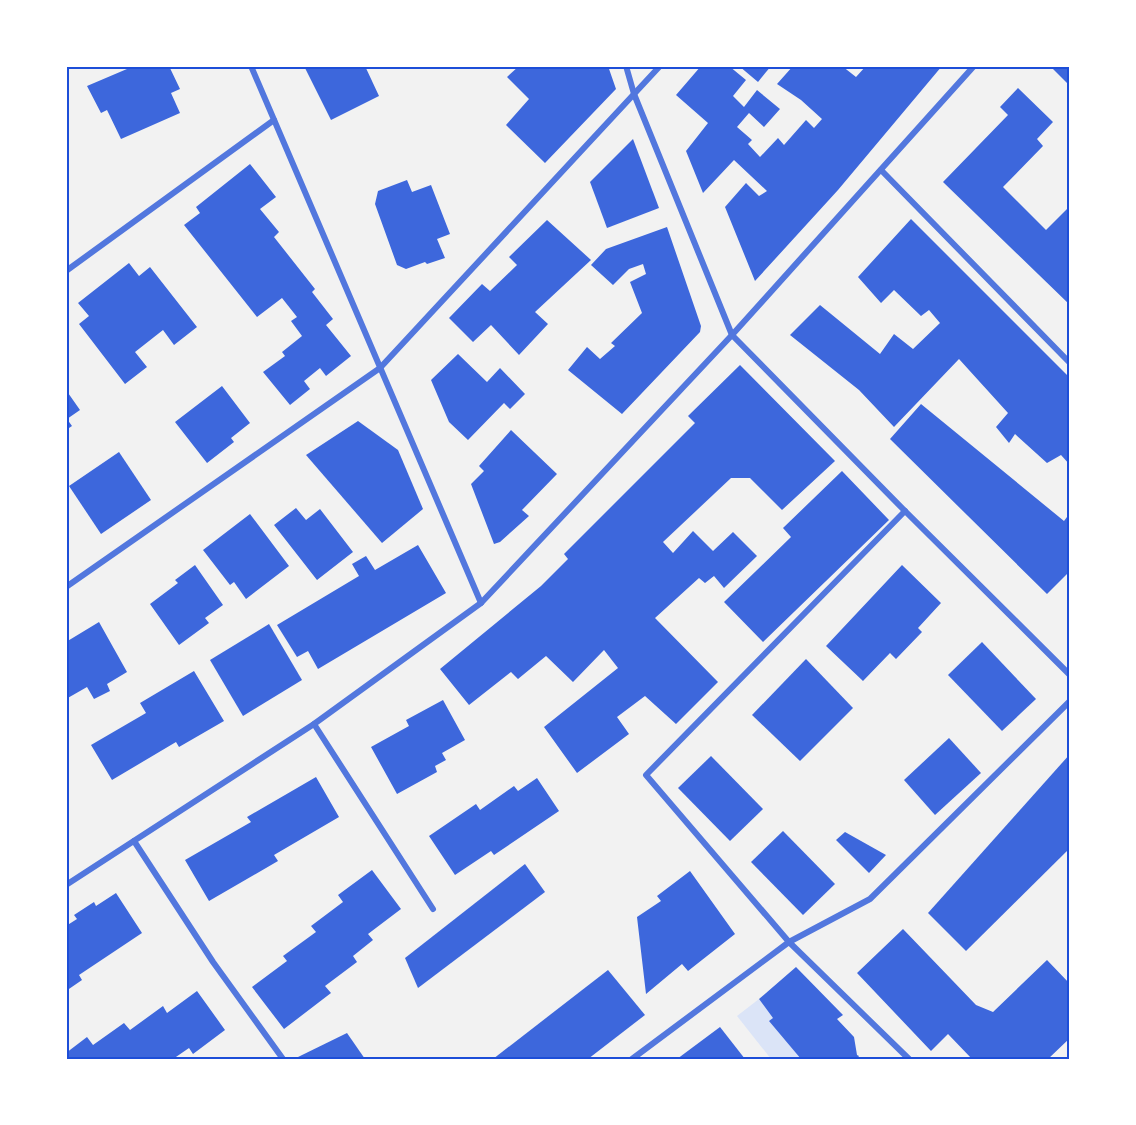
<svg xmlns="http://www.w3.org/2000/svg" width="1136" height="1125" font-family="Mulish,sans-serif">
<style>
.green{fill:#dbe4f7}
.building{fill:#3d67dc}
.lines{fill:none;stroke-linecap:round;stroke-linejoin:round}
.minor{stroke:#5277de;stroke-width:6}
.neatline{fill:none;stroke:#1d4ed8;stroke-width:2}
</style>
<rect width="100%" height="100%" fill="#f2f2f2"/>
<polygon class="green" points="759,999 805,1059 771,1059 737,1016"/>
<g class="building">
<polygon points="134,66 169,66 180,89 171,93 180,113 121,139 107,110 101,113 87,86"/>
<polygon points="304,66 365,66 379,96 331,120"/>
<polygon points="519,66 608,66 616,89 545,163 506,125 529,99 507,77"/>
<polygon points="701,66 729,66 746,80 733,96 744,107 757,90 780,109 764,127 749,113 737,127 752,140 748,144 760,157 778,138 784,145 806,120 814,128 822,119 801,100 777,84 793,66 842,66 856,77 866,66 942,66 838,190 755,281 725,207 746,183 759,196 767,191 734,160 703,193 686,151 708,123 676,95"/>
<polygon points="739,66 771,66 758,82"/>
<polygon points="1050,66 1070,66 1070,86"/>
<polygon points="1018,88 1053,122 1037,139 1043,146 1003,187 1046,230 1070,206 1070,305 943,182 1008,115 1000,107"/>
<polygon points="633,139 659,208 607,228 590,182"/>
<polygon points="250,164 276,197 260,209 279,232 274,237 315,289 312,292 333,319 326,325 351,356 326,376 320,368 304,381 310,389 290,405 263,372 285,356 282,352 302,336 291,321 297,317 282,298 257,317 184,225 200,213 196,207"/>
<polygon points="407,180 412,192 431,185 450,234 437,239 445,258 427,264 425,262 406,269 397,265 375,204 378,191"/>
<polygon points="911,219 1070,378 1070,465 1061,455 1047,463 1015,434 1009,443 996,427 1008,413 959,359 894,427 859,390 790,335 820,305 880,354 894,334 913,349 940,323 929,310 921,316 894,290 881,303 858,277"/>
<polygon points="547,220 591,260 535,312 548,324 519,355 491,325 473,342 449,318 482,284 490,291 517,265 509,257"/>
<polygon points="667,227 701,326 700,332 622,414 568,370 587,347 600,359 615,346 611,343 642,313 630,282 646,274 643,264 629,269 613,285 591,265 606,249"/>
<polygon points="129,263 139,276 150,267 197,327 174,345 163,330 135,352 147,367 125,384 79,324 89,316 78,303"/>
<polygon points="458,354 487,382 500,368 525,394 510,409 504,403 468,440 449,422 431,380"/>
<polygon points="740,365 835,461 782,510 750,478 731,478 663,542 673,553 693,531 713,551 733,532 757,556 724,588 714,576 705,583 699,578 655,618 718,682 676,724 645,696 617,717 629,734 577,773 544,727 618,668 604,650 573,682 546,656 518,679 511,672 469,705 440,669 541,586 568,559 564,554 695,423 688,416"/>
<polygon points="222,386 250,423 231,438 234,442 207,463 175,422"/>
<polygon points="66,390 80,410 67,419 72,426 66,430"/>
<polygon points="921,404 1064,521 1070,513 1070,571 1047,594 890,439"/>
<polygon points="358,421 398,450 423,509 382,543 306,455"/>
<polygon points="511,430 557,474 522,510 529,516 500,542 494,544 471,484 484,471 479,466"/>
<polygon points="119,452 151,500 101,534 69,486"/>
<polygon points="842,471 889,520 763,642 724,602 791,537 783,528"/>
<polygon points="296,508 306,520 320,509 353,552 317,580 274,525"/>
<polygon points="250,514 289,566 246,599 234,582 230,585 203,550"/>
<polygon points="418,545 446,593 318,669 308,651 297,657 277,625 359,576 352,564 366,556 375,570"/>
<polygon points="195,565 223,605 205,618 209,623 179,645 150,604 178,583 175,580"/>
<polygon points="902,565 941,603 918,628 922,632 896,659 890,653 863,681 826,646"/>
<polygon points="99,622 127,672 107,684 110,691 94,699 87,687 66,699 66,642"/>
<polygon points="269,624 302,680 243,716 210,660"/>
<polygon points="982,642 1036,699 1002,731 948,675"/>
<polygon points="806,659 853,708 800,761 752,715"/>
<polygon points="194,671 224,721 179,747 176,742 112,780 91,745 146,713 140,703"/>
<polygon points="443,700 465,740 442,753 446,760 435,766 437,772 397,794 371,747 409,726 406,720"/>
<polygon points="949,738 981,773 935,815 904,780"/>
<polygon points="1070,754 1070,848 966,951 928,913"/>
<polygon points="711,756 763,809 730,841 678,788"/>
<polygon points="316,777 339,817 274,855 278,861 209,901 185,860 251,822 247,817"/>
<polygon points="537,778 559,811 494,855 491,851 455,875 429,836 476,804 480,810 514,786 518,791"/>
<polygon points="783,831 835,884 803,915 751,862"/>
<polygon points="845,832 886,855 869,873 836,840"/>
<polygon points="525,864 545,892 418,988 405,958"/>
<polygon points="372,870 401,909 368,934 373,940 353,956 357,962 325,986 331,993 284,1029 252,987 287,961 283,956 316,932 311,926 343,902 338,895"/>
<polygon points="690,871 735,934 688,971 682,964 646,994 637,917 661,901 657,896"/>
<polygon points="116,893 142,933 79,975 82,980 66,991 66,926 77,919 74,915 94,902 96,906"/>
<polygon points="903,929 976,1005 993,1012 1047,960 1070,984 1070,1038 1048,1059 972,1059 948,1034 931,1051 857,973"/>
<polygon points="796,967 843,1015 837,1019 854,1037 857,1055 859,1056 857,1059 801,1059 769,1021 773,1018 759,999"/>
<polygon points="608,970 645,1015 588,1059 493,1059"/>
<polygon points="197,991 225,1030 193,1054 189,1048 173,1059 66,1059 66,1053 87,1037 93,1045 124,1023 130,1030 163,1006 167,1013"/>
<polygon points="720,1027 745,1059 677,1059"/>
<polygon points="347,1033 365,1059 299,1059 298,1057"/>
</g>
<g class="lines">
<g class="minor">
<polyline points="251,66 481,603"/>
<polyline points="626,66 634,94 732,335 905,511 1070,675"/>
<polyline points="881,170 1070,363"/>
<polyline points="66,271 274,120"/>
<polyline points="905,511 646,775 789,942 909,1059"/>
<polyline points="66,587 380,368 660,66"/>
<polyline points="314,724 433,909"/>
<polyline points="134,841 213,962 283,1059"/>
<polyline points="66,885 314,724 481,603 732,335 974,66"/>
<polyline points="632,1059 789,942 870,899 1070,701"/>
</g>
</g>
<rect width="1136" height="1125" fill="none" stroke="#ffffff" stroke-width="135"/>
<rect x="68" y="68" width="1000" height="990" class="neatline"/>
</svg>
